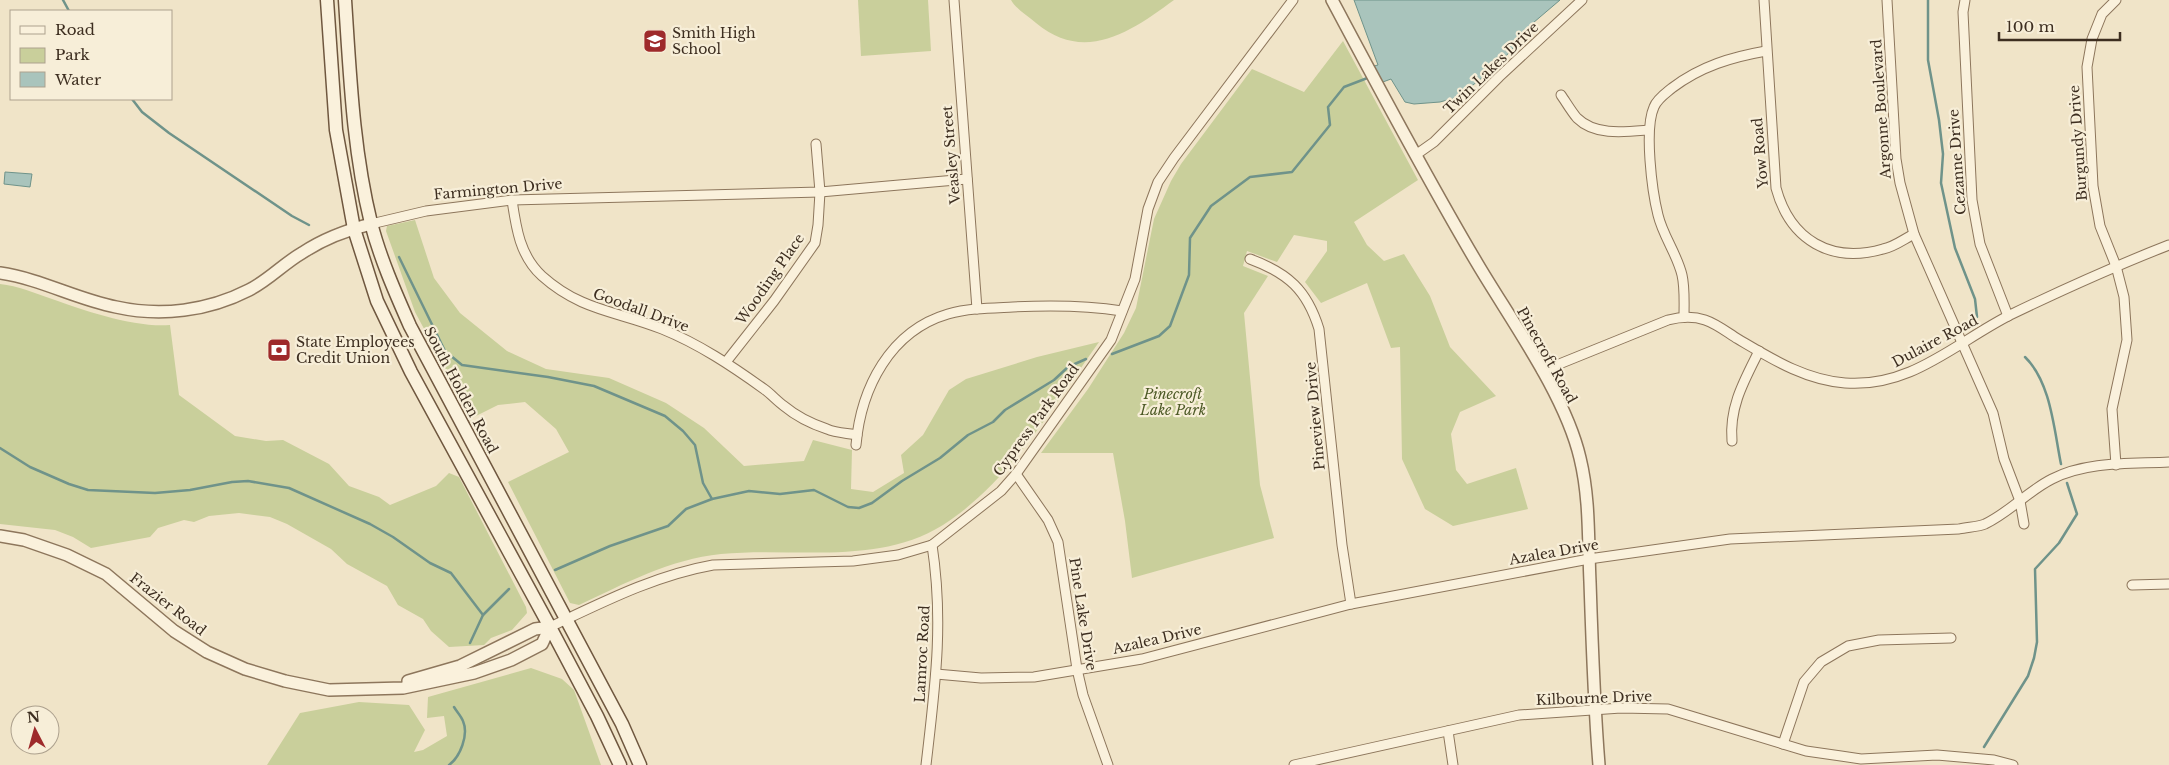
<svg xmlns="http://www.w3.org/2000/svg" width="2169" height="765" font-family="'Libre Baskerville',serif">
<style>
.green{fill:#c9cf9b}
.water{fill:#a9c4bc;stroke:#6f938a}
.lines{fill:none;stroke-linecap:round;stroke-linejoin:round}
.stream{stroke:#6f938a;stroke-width:2.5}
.minor-casing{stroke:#8d765c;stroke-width:11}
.tertiary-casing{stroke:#8d765c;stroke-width:14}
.secondary-casing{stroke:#6f573f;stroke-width:15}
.minor{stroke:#faf1dc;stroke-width:9}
.tertiary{stroke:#faf1dc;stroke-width:11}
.secondary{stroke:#faf1dc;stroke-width:12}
.labels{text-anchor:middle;stroke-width:4.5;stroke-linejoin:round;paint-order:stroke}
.poi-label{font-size:14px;fill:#3d2e20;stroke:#f7eed8;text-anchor:start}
.street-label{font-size:14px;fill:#3d2e20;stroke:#f7eed8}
.park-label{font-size:14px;font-style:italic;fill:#4d5a26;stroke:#f7eed8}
</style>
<rect width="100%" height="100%" fill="#f0e4c8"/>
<g class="green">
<polygon points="858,0 928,0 931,51 861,56"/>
<path d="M1011,0H1174C1132,31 1085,64 1036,23C1028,16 1016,9 1011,0Z"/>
<polygon points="1343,41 1418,180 1354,222 1367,245 1384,261 1404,254 1430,296 1450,347 1496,396 1460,412 1451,434 1456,470 1467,484 1516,468 1528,509 1453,526 1425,509 1402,459 1400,347 1391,348 1367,283 1321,303 1305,282 1327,251 1327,241 1294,235 1277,262 1247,251 1243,266 1268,276 1244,313 1260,485 1274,538 1132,578 1125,521 1113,453 1041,453 1088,389 1124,333 1136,308 1154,219 1171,181 1181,164 1252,69 1304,92"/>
<path d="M415,220L434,278L460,313L507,351L546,369L609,378L666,403L704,428L744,466L804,461L813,440L852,450L851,489L873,492L904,473L901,455L923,435L949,390L966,379L1037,357L1099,342C1054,405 1009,483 943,525C877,566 794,547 721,554C670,559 624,584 579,605L570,603L508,482L569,452L556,429L525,402L498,405L472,418L415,312L386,231L387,226Z"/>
<path d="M0,284C18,286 35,293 52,299C85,311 136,328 170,325L179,395L235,436L266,441L283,440L329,464L349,486L379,497L390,505L436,486L449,473L459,477L526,607L527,613L512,630L491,638L484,645L449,647L431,631L423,619L398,605L387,586L347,564L331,549L287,524L270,517L239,513L209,516L194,522L184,520L158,528L150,537L91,548L73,537L55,530L0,524Z"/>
<polygon points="531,668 562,679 574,690 601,765 267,765 300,713 359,702 409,705 425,730 414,752 423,750 447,736 444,716 427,718 428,697"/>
</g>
<g class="water">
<polygon points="1354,0 1560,0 1533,23 1510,52 1483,77 1458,97 1440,102 1414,104 1405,102 1391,79 1372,86 1362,69 1378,65"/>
<polygon points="5,172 32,174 30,187 4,184"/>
</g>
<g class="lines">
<g class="stream">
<polyline points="63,0 69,11"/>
<polyline points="1928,0 1928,60 1939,120 1943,154 1941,183 1955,248 1975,299 1977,317"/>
<polyline points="132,99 142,112 169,133 292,216 309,225"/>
<polyline points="399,257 445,351 462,365 548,377 594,386 665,416 683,431 695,445 703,483 712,499"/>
<polyline points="1112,354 1159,336 1170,326 1189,275 1190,238 1211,206 1250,177 1292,172 1330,125 1328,107 1344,87 1370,77"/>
<path d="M2025,357C2051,382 2054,430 2061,464"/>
<polyline points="0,448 30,467 69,484 88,490 155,493 190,490 232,482 248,481 289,488 370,524 393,537 430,563 451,573 483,615"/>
<polyline points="555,570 610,546 668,526 686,509 712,499 749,491 780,494 814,490 848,507 859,508 872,503 902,481 940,458 968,435 993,422 1005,410 1054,380 1068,367 1086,359"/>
<polyline points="470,643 483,615 509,589"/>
<polyline points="1984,747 2028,676 2034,658 2037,642 2035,569 2059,543 2077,514 2067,483"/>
<path d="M449,765C460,757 469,735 463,721C461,716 457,712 454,707"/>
</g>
<g class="minor-casing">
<g id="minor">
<polyline points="954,0 977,309"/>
<path d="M1764,0L1776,188C1790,240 1831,264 1883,249C1894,247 1904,239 1914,234"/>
<polyline points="1887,0 1896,159 1900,183 1914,234 1993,413 2004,459 2020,501 2024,524"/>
<polyline points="1965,0 1963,12 1972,200 1980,244 2008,316"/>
<polyline points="2116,0 2102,14 2092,39 2087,67 2093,186 2100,226 2116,266 2124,297 2127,340 2112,409 2116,465"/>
<path d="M1561,95C1566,102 1571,111 1577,118C1595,136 1625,132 1648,130"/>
<polyline points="1417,154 1434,142 1499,77 1582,0"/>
<path d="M512,200C516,228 520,256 542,276C581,311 617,311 662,329C699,344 732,366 764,389C771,394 777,401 784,406C796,416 812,424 827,429C836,433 847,433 857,435"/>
<polyline points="371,224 426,211 512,200 820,192 967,179"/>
<path d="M1250,259C1288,273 1307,290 1319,329L1342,545L1351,604"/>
<path d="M1684,317C1684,303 1685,288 1682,275C1677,254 1663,236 1658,215C1652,191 1644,129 1654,107C1657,99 1666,93 1672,88C1701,66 1732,57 1766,51"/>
<polyline points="726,362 774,301 815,243 818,225 820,192 816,144"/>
<path d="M1542,371L1668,320C1680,317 1693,316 1705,320C1717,324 1728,333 1738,339C1772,359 1805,380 1845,383C1911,388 1955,343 2010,315C2062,290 2115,266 2169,245"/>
<path d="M1732,441C1729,407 1744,381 1759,351"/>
<path d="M856,445C861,388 890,331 948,314C969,308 991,308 1013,307C1051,305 1084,305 1122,311"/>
<polyline points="1016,474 1048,520 1058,542 1077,669 1083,695 1108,765"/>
<polyline points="2132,585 2169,584"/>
<path d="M550,627C603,602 656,575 713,565L853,561L898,555L932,545L1001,491L1016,474L1111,340L1135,279L1148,209L1158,182L1174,158L1293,0"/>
<path d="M936,674L981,678L1034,677L1142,659L1351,604L1589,559L1730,539L1959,529C1967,527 1978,527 1985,524C2010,512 2028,491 2052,479C2087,461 2131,464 2169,462"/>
<polyline points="1448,731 1453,765"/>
<polyline points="1783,744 1804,682 1821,662 1848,646 1879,640 1951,638"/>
<path d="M926,765C935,687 944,623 932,545"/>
<polyline points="1294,765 1519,715 1621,708 1668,709 1806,751 1841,756 1861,759 1937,755 1994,760 2013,765"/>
</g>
</g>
<g class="tertiary-casing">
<g id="tertiary">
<path d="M1332,0C1379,88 1426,177 1477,263C1510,319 1565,394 1580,458C1590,499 1588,540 1590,582C1592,643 1594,704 1599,765"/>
<path d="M0,273C41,279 76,299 116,307C161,317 208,311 249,290C269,280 283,264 302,253C323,239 347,230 371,224"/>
<polyline points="0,536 24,540 67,555 106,574 174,631 207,652 245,669 285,681 329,690 403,688 474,673 511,660 542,644 550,627"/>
<polyline points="408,681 460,666 535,629 550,627"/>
</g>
</g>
<g class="secondary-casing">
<g id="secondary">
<polyline points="327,0 336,130 354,229 377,301 411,372 550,627 597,716 620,765"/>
<path d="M345,0C350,75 353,150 371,223C380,258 395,292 410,326L622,724L640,765"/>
</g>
</g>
<use href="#minor" class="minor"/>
<use href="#tertiary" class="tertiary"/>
<use href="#secondary" class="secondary"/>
</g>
<defs>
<g id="school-square" transform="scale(1.25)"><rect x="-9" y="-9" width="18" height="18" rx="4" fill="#9e2a2b" stroke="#f7eed8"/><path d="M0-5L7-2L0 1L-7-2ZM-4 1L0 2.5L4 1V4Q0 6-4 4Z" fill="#fff"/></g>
<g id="bank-square" transform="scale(1.25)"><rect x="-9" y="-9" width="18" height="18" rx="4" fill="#9e2a2b" stroke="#f7eed8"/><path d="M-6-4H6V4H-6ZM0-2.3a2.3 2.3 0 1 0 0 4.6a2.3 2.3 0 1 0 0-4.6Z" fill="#fff"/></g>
</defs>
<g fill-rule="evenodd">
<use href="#school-square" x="655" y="41"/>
<use href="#bank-square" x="279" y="350"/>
</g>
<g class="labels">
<g class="poi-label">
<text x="672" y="38">Smith High<tspan x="672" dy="16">School</tspan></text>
<text x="296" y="347">State Employees<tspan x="296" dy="16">Credit Union</tspan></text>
</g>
<g class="street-label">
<text transform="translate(1491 68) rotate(-44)" y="5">Twin Lakes Drive</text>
<text transform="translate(1881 109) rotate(-94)" y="5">Argonne Boulevard</text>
<text transform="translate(2078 143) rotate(-94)" y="5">Burgundy Drive</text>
<text transform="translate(1760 153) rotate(-95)" y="5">Yow Road</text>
<text transform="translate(951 155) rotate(-95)" y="5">Veasley Street</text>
<text transform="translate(1957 162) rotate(-94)" y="5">Cezanne Drive</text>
<text transform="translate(498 189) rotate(-5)" y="5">Farmington Drive</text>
<text transform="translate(770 279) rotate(-55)" y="5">Wooding Place</text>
<text transform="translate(641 310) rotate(20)" y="5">Goodall Drive</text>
<text transform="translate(1935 341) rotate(-28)" y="5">Dulaire Road</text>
<text transform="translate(1547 355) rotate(61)" y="5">Pinecroft Road</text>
<text transform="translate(461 390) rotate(62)" y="5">South Holden Road</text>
<text transform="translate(1315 416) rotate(-95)" y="5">Pineview Drive</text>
<text transform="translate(1036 420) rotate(-54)" y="5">Cypress Park Road</text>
<text transform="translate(1554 552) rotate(-10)" y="5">Azalea Drive</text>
<text transform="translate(168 604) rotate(38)" y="5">Frazier Road</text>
<text transform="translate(1083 614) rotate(81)" y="5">Pine Lake Drive</text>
<text transform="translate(1157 639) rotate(-13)" y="5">Azalea Drive</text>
<text transform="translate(922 654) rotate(-87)" y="5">Lamroc Road</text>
<text transform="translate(1594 698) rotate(-2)" y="5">Kilbourne Drive</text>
</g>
<g class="park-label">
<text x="1173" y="399">Pinecroft<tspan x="1173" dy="16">Lake Park</tspan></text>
</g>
</g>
<rect x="10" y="10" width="162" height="90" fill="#f7eed8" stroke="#ada18e"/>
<rect x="20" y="26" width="25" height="8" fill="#faf1dc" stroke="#ada18e"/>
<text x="55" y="35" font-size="15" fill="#3d2e20">Road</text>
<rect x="20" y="48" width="25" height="15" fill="#c9cf9b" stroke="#ada18e"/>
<text x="55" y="60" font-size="15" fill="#3d2e20">Park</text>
<rect x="20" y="72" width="25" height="15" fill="#a9c4bc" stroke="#ada18e"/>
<text x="55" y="85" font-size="15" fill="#3d2e20">Water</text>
<g transform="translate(35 730) rotate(354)"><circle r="24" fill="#f7eed8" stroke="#ada18e"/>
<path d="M0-4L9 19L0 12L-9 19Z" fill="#9e2a2b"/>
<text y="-8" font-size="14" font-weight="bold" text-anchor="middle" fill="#3d2e20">N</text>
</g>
<path d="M1999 32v8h121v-8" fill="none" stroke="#3d2e20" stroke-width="2.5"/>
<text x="2006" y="32" font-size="15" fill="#3d2e20" stroke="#f7eed8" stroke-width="4" paint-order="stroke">100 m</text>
</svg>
